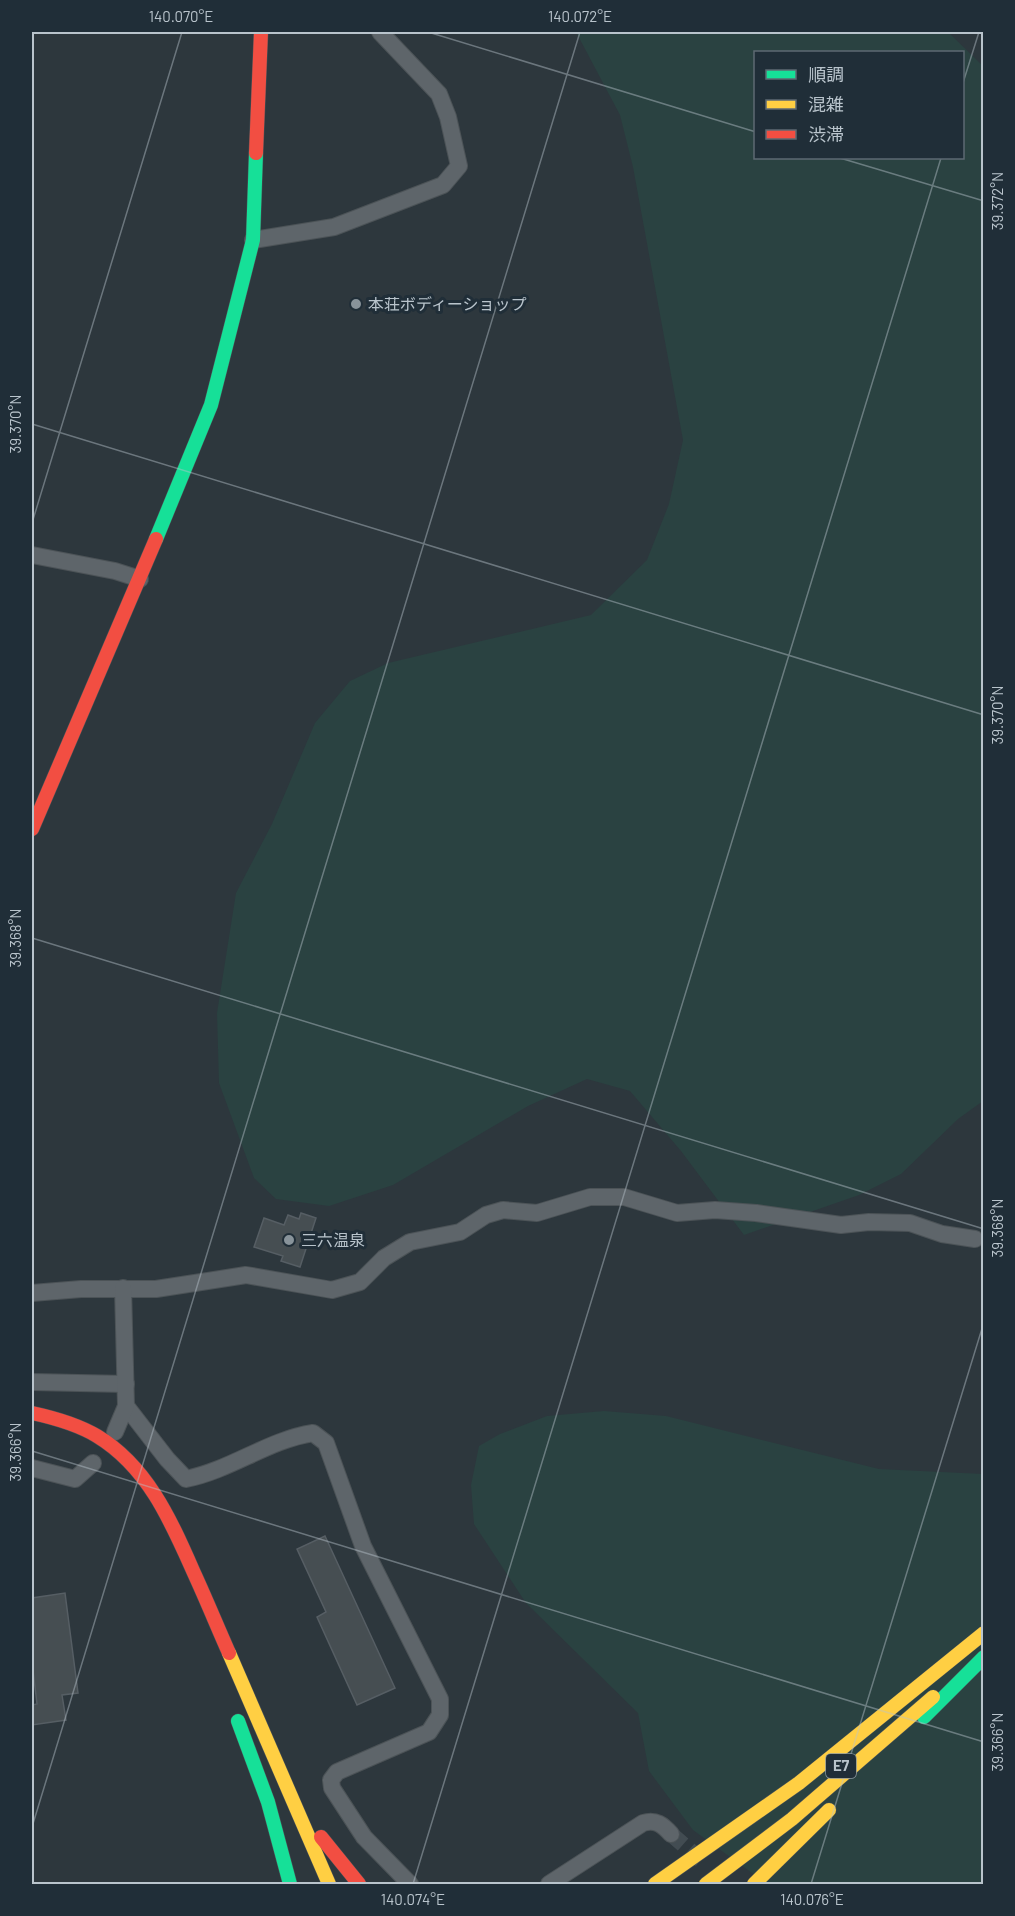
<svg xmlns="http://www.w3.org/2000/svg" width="1015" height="1916" font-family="Barlow,'Noto Sans JP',sans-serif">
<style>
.green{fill:#2a4241;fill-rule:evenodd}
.building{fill:#464e52;stroke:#565e64;stroke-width:1.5}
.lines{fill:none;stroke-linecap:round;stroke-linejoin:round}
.street-tunnel{stroke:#424c52;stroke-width:16;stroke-dasharray:16 8;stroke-linecap:butt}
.street-casing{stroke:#4c5357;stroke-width:18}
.fast-casing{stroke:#4c5357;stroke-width:15}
.slow-casing{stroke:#4c5357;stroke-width:15}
.jam-casing{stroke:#4c5357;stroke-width:15}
.street{stroke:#5e656a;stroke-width:16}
.fast{stroke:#16e098;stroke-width:14}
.slow{stroke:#ffcf43;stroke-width:14}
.jam{stroke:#f24e42;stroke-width:14}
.ticks{fill:none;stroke:#b9c4cc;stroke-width:1.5;stroke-opacity:0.45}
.poi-dot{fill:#88939a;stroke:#202e38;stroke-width:2}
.labels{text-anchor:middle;stroke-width:6;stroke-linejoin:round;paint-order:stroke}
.shield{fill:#202e38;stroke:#8b97a0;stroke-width:1.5}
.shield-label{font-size:15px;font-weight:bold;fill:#b9c4cc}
.poi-label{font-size:16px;fill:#b9c4cc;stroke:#202e38;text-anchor:start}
.neatline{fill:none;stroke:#b9c4cc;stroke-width:2}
.ticks-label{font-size:15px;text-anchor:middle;fill:#b9c4cc}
</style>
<rect width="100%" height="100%" fill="#2d373d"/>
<g class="green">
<path d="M576,32H948L984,67L983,1101L958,1119L901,1174L859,1195L744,1235L681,1151L630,1091L587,1079L528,1106L393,1185L329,1206L276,1199L254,1178L219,1083L217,1013L236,893L272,824L315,723L350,681L388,663L591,615L647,560L669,504L683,440L633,167L620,115ZM756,52H962V158H756Z"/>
<polygon points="604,1411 666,1416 879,1469 983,1474 983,1884 767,1884 693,1830 649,1771 638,1713 526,1603 474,1524 471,1485 479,1446 500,1434 547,1416"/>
</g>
<g class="building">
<polygon points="301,1213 316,1218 300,1267 281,1261 283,1256 254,1247 264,1218 284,1225 288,1215 299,1219"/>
<polygon points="325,1536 395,1688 357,1705 317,1617 326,1612 297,1549"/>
<polygon points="65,1593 78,1693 62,1695 66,1720 32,1725 32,1705 37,1704 32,1662 32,1598"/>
</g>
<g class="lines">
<polyline class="street-tunnel" points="671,1834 701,1860"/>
<g class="street-casing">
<g id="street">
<polyline points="253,240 334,227 443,185 459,166 448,117 439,94 380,32"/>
<polyline points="32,555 115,571 140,579"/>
<polyline points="32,1293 81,1289 156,1289 246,1275 332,1290 360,1282 384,1258 410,1242 460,1232 486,1215 503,1210 537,1213 590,1197 624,1197 677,1213 715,1210 756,1213 841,1225 869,1222 910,1223 942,1234 975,1239"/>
<polyline points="32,1382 126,1384"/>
<path d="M126,1406L167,1459L186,1479C231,1470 268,1440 313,1433L326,1443L363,1546L440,1699V1715L429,1732L337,1772L331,1780L332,1788L364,1837L410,1884"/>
<polyline points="115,1432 126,1406 123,1288"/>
<polyline points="32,1468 75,1479 93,1463"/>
<path d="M549,1884L643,1823C656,1819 663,1825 671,1834"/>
</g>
</g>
<g class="fast-casing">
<g id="fast">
<polyline points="156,539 211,405 253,240 256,153"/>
<polyline points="924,1717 984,1657"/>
<polyline points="238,1721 268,1802 290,1884"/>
</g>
</g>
<g class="slow-casing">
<g id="slow">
<polyline points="229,1653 329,1884"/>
<polyline points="655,1884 799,1783 984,1633"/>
<polyline points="706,1884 792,1819 933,1697"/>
<polyline points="754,1884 829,1810"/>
</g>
</g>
<g class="jam-casing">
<g id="jam">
<polyline points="256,153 261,32"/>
<polyline points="32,829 156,539"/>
<path d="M32,1413C55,1418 77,1424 97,1436C148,1467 171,1521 194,1573C206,1599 217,1626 229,1653"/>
<polyline points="321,1837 359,1884"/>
</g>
</g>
<use href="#street" class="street"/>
<use href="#fast" class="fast"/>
<use href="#slow" class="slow"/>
<use href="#jam" class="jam"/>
</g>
<path class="ticks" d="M428,32L756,132M962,86L979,32M840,158L984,201M32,424L984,715M32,523L182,32M32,938L984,1229M32,1451L984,1742M32,1827L580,32M413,1884L941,158M811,1884L984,1322"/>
<g class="poi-dot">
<circle cx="356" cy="304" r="6"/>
<circle cx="289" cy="1240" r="6"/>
</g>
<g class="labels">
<rect class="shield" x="826" y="1754" width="30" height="24" rx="4.5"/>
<g class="shield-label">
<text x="841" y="1771">E7</text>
</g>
<g class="poi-label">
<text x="368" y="310">本荘ボディーショップ</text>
<text x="301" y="1246">三六温泉</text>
</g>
</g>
<rect width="1015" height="1916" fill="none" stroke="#202e38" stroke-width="66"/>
<rect x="754" y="51" width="210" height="108" fill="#202e38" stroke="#5d6a73" stroke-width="1.5"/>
<rect x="766" y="70" width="30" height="9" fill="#16e098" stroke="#5d6a73" stroke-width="1.5"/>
<text x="808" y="81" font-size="18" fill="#b9c4cc">順調</text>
<rect x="766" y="100" width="30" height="9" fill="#ffcf43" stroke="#5d6a73" stroke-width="1.5"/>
<text x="808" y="111" font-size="18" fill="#b9c4cc">混雑</text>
<rect x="766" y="130" width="30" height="9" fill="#f24e42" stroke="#5d6a73" stroke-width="1.5"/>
<text x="808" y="141" font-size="18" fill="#b9c4cc">渋滞</text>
<rect x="33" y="33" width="949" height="1850" class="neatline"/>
<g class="ticks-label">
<text x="181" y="22">140.070°E</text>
<text x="580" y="22">140.072°E</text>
<text transform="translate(998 201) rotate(-90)" y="5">39.372°N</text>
<text transform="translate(16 424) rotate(-90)" y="5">39.370°N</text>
<text transform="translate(998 715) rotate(-90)" y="5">39.370°N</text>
<text transform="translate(16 938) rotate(-90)" y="5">39.368°N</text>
<text transform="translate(998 1228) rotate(-90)" y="5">39.368°N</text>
<text transform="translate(16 1452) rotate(-90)" y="5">39.366°N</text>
<text transform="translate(998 1742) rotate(-90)" y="5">39.366°N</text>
<text x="413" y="1905">140.074°E</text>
<text x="812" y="1905">140.076°E</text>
</g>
</svg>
